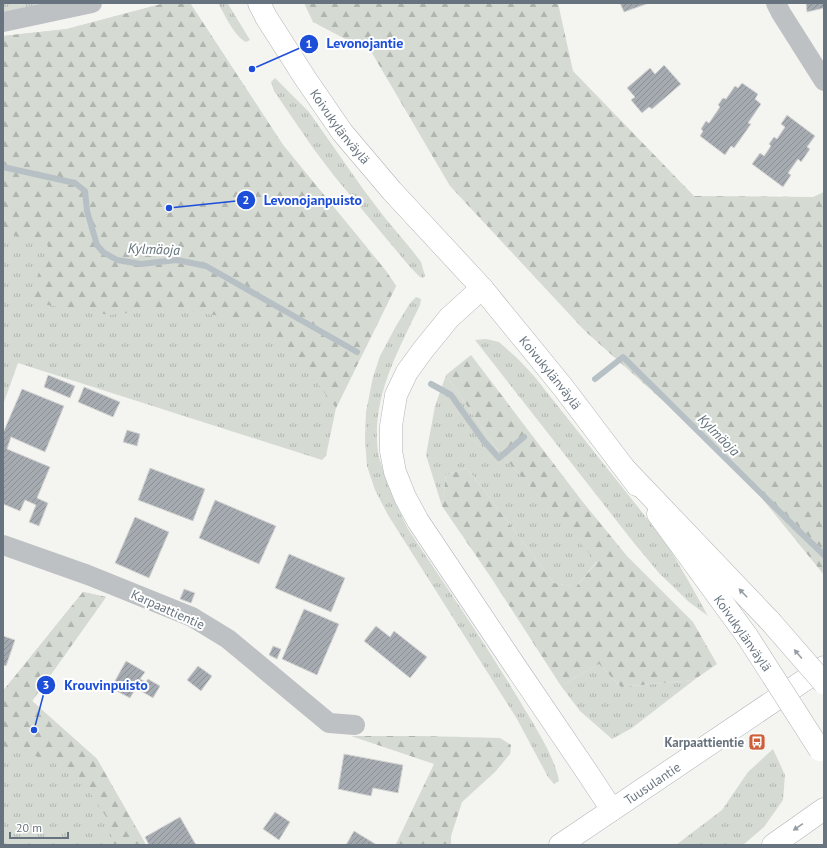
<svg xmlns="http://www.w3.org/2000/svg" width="827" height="848" font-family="'PT Sans',sans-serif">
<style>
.grass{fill:url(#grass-tufts)}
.forest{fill:url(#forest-firs)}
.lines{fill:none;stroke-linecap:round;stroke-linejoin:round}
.stream{stroke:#b7c0c4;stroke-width:6}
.building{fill:url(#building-hatch);stroke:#d5d5d4}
.secondary-casing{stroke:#b0b4b8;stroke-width:23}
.primary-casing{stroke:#b1b5b8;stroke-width:23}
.highway-casing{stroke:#b1b4b6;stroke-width:23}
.street{stroke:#bec1c4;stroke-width:20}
.secondary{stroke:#fff;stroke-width:22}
.primary{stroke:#fff;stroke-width:22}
.highway{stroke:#fff;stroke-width:22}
.primary-bridge-casing{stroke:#b1b5b8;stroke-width:23;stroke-linecap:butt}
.highway-bridge-casing{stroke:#b1b4b6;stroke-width:23;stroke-linecap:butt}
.primary-bridge{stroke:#fff;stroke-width:22}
.highway-bridge{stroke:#fff;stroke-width:22}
.oneway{fill:#959da5}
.labels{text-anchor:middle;stroke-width:4;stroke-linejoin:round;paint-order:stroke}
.street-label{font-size:13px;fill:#67737e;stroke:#fff}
.poi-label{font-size:13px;font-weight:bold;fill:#67737e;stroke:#fff;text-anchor:end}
.water-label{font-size:14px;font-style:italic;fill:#63737b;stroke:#fff}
.leader{fill:none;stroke:#1d4ed8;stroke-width:1.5}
.callout-dot{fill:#1d4ed8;stroke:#fff;stroke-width:1.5}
.mark-label{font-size:12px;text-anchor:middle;font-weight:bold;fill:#fff}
.callout-label{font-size:14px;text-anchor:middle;font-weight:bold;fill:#1d4ed8;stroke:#fff;stroke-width:4;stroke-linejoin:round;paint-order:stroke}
</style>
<defs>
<pattern id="grass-tufts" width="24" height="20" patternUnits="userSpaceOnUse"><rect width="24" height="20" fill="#d5dad3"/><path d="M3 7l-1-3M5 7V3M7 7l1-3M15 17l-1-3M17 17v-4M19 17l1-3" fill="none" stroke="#b1b5b0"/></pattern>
<pattern id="forest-firs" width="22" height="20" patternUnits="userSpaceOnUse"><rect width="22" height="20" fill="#d5dad3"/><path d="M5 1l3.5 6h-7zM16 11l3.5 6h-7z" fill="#b1b5b0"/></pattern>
<pattern id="building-hatch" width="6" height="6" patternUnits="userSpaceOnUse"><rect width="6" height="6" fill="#a5abb0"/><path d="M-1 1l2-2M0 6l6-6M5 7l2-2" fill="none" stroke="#8a9094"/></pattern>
</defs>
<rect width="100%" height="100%" fill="#f4f4f1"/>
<g class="grass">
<polygon points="3,3 45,3 3,12"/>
<polygon points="165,3 190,3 283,145 386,271 396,286 336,408 326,456 322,460 18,363 3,405 3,36 67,29"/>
<path d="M218,3H227L228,4L250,40L246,42C234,36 225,15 218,3Z"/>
<polygon points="275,78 309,112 363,189 385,218 411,249 421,262 425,276 423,278 420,277 410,267 335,177 313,148 274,91 271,82"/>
<path d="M416,297L421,299L420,305C397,353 371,398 378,453C379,458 381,463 382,467C388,489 398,509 408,529C445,585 483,640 518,698C532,722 554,754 559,781L554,784L548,777L517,719L388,515L375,490L367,466L365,439L366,412L373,377L380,356L396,326L410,303Z"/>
<polygon points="486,339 499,342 517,358 534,376 649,521 671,551 689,582 708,616 689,602 659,573 634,543 475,340"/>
<polygon points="446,375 496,448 597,561 576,587 554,583 467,468 446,475 442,506 426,455 435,406"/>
<polygon points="83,592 106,597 32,701 97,759 146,845 3,845 3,691"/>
<polygon points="599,664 621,687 694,680 632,728 612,739 580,711 561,686"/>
<polygon points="773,749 785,775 783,800 764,827 743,845 676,845 722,810 748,772"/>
</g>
<g class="forest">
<polygon points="165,3 190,3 283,145 386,271 396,286 336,408 297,356 252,321 170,308 110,315 29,302 48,245 3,232 3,36 67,29"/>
<polygon points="304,3 558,3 573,71 694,196 813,197 824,192 824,575 735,465 585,331 450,186 372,53 313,22"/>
<polygon points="471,355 582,501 627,556 693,622 717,664 694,680 621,687 599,664 561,686 492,579 442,506 446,475 467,468 554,583 576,587 597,562 496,448 446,375"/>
<polygon points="83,592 106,597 32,701 97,759 146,845 114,845 109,821 76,772 18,749 3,746 3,691"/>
<polygon points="351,736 422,736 500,738 511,745 510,754 495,772 462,802 451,836 451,845 395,845 397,842 434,764"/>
</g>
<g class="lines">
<g class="stream">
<polyline points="3,167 75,183 85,191 87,211 97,245 103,252 117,260 141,264 177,260 206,266 357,352"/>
<polyline points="595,379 623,357 798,530 824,555"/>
<polyline points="431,384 451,395 483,440 499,458 524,437"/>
</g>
</g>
<g class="building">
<polygon points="620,3 649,3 624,12"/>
<polygon points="806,3 824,3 824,8 807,12"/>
<polygon points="664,65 681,84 652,109 649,107 642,113 631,100 635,97 627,88 650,68 655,74"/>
<polygon points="742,83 758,94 755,99 761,104 748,123 751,124 734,148 731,146 725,155 700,136 703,131 701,129 706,121 709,123 720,107 718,105 723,98 726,99 735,86 738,88"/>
<polygon points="787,115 815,136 807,147 810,149 801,162 798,159 788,173 791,175 783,187 752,164 760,153 764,156 771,146 769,144 774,137 777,139 785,127 781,124"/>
<polygon points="48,375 75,386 70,398 44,387"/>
<polygon points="84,387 120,402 113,417 78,402"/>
<polygon points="22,389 64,406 45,452 11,437 7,449 50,467 37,498 48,503 39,526 29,522 36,505 25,500 20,511 3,504 3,433"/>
<polygon points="127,430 140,434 137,446 123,442"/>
<polygon points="150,468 205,489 193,521 138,500"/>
<polygon points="215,500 276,526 259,564 199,538"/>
<polygon points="135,517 169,532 149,578 115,563"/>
<polygon points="289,554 345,578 331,612 275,588"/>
<polygon points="184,589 195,593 191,603 180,599"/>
<polygon points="304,609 339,624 317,675 282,659"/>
<polygon points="376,626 390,637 394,631 427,657 410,678 364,641"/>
<polygon points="3,636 15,640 6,666 3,665"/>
<polygon points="273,646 281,649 277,659 269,655"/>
<polygon points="126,661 145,672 140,679 146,682 148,679 160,686 153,698 136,688 130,698 111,688"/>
<polygon points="198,666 212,676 201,691 187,680"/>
<polygon points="344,754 403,765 398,793 373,788 371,796 338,789"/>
<polygon points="275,812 290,822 279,840 263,829"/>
<polygon points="180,817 196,845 149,845 145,837"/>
<polygon points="354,831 377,845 346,845"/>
</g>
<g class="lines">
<g class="secondary-casing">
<g id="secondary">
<polyline points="482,288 449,318 423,350 407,372 396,395 391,426 391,451 395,472 405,497 418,521 511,660 587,772 612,810"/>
<path id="s1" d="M560,845C648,786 736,727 824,667"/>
</g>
</g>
<g class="primary-casing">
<g id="primary">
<path id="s2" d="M259,3L266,17L305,78L342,132L392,191L482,288L562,386L637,485"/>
<polyline points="658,514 747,636"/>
</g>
</g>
<g class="highway-casing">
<g id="highway">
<polyline points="626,470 770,621"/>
<polyline points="773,845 824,809"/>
</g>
</g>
<g class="street">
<polyline points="776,3 781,13 824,81"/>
<polyline points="3,22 92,3"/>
<polyline points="3,545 88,575 192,617 228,639 329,723 355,725"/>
</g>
<use href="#secondary" class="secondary"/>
<use href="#primary" class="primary"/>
<use href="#highway" class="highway"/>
<g class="primary-bridge-casing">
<polyline id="primary-bridge" points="747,636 820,750"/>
</g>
<g class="highway-bridge-casing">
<polyline id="highway-bridge" points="770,621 824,683"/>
</g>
<use href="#primary-bridge" class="primary-bridge"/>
<use href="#highway-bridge" class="highway-bridge"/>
</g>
<defs><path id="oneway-solid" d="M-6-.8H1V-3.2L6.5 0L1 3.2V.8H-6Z"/></defs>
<g class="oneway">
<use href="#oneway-solid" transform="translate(743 593) rotate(-134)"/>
<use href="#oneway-solid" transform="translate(798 654) rotate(-131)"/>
<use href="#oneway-solid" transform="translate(798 827) rotate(145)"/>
</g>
<defs>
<g id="bus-square" transform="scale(0.9)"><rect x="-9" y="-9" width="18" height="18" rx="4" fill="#cb603a" stroke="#fff"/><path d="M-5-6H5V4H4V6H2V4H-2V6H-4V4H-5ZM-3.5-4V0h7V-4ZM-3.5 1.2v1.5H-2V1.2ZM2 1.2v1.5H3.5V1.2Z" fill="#fff"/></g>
</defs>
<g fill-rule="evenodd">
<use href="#bus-square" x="757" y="742"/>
</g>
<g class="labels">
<g class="street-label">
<text dy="5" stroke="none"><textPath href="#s2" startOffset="148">Koivukylänväylä</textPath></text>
<text dy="5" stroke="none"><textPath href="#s2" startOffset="472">Koivukylänväylä</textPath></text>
<text transform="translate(168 609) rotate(24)" y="5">Karpaattientie</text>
<text transform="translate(743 633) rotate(55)" y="5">Koivukylänväylä</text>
<text dy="5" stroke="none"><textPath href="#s1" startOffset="111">Tuusulantie</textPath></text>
</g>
<g class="poi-label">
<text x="744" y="747">Karpaattientie</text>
</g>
<g class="water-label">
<text transform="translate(154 249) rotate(2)" y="5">Kylmäoja</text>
<text transform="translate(719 435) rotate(45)" y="5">Kylmäoja</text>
</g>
</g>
<path class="leader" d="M252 69L309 44M169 208L246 200M34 730L46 685"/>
<g class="callout-dot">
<circle cx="252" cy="69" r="4"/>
<circle cx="169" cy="208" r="4"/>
<circle cx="34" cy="730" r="4"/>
<circle cx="309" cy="44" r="10"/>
<circle cx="246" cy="200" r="10"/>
<circle cx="46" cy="685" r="10"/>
</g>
<g class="mark-label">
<text x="309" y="48">1</text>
<text x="246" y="204">2</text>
<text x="46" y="689">3</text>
</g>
<g class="callout-label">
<text x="365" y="48">Levonojantie</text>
<text x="313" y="205">Levonojanpuisto</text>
<text x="106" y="690">Krouvinpuisto</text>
</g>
<rect width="827" height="848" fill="none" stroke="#67737e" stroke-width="8"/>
<path d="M10 832v6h58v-6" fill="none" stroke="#67737e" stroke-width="2"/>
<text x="16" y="832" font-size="12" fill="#67737e" stroke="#ffffff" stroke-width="3" paint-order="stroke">20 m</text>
</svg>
